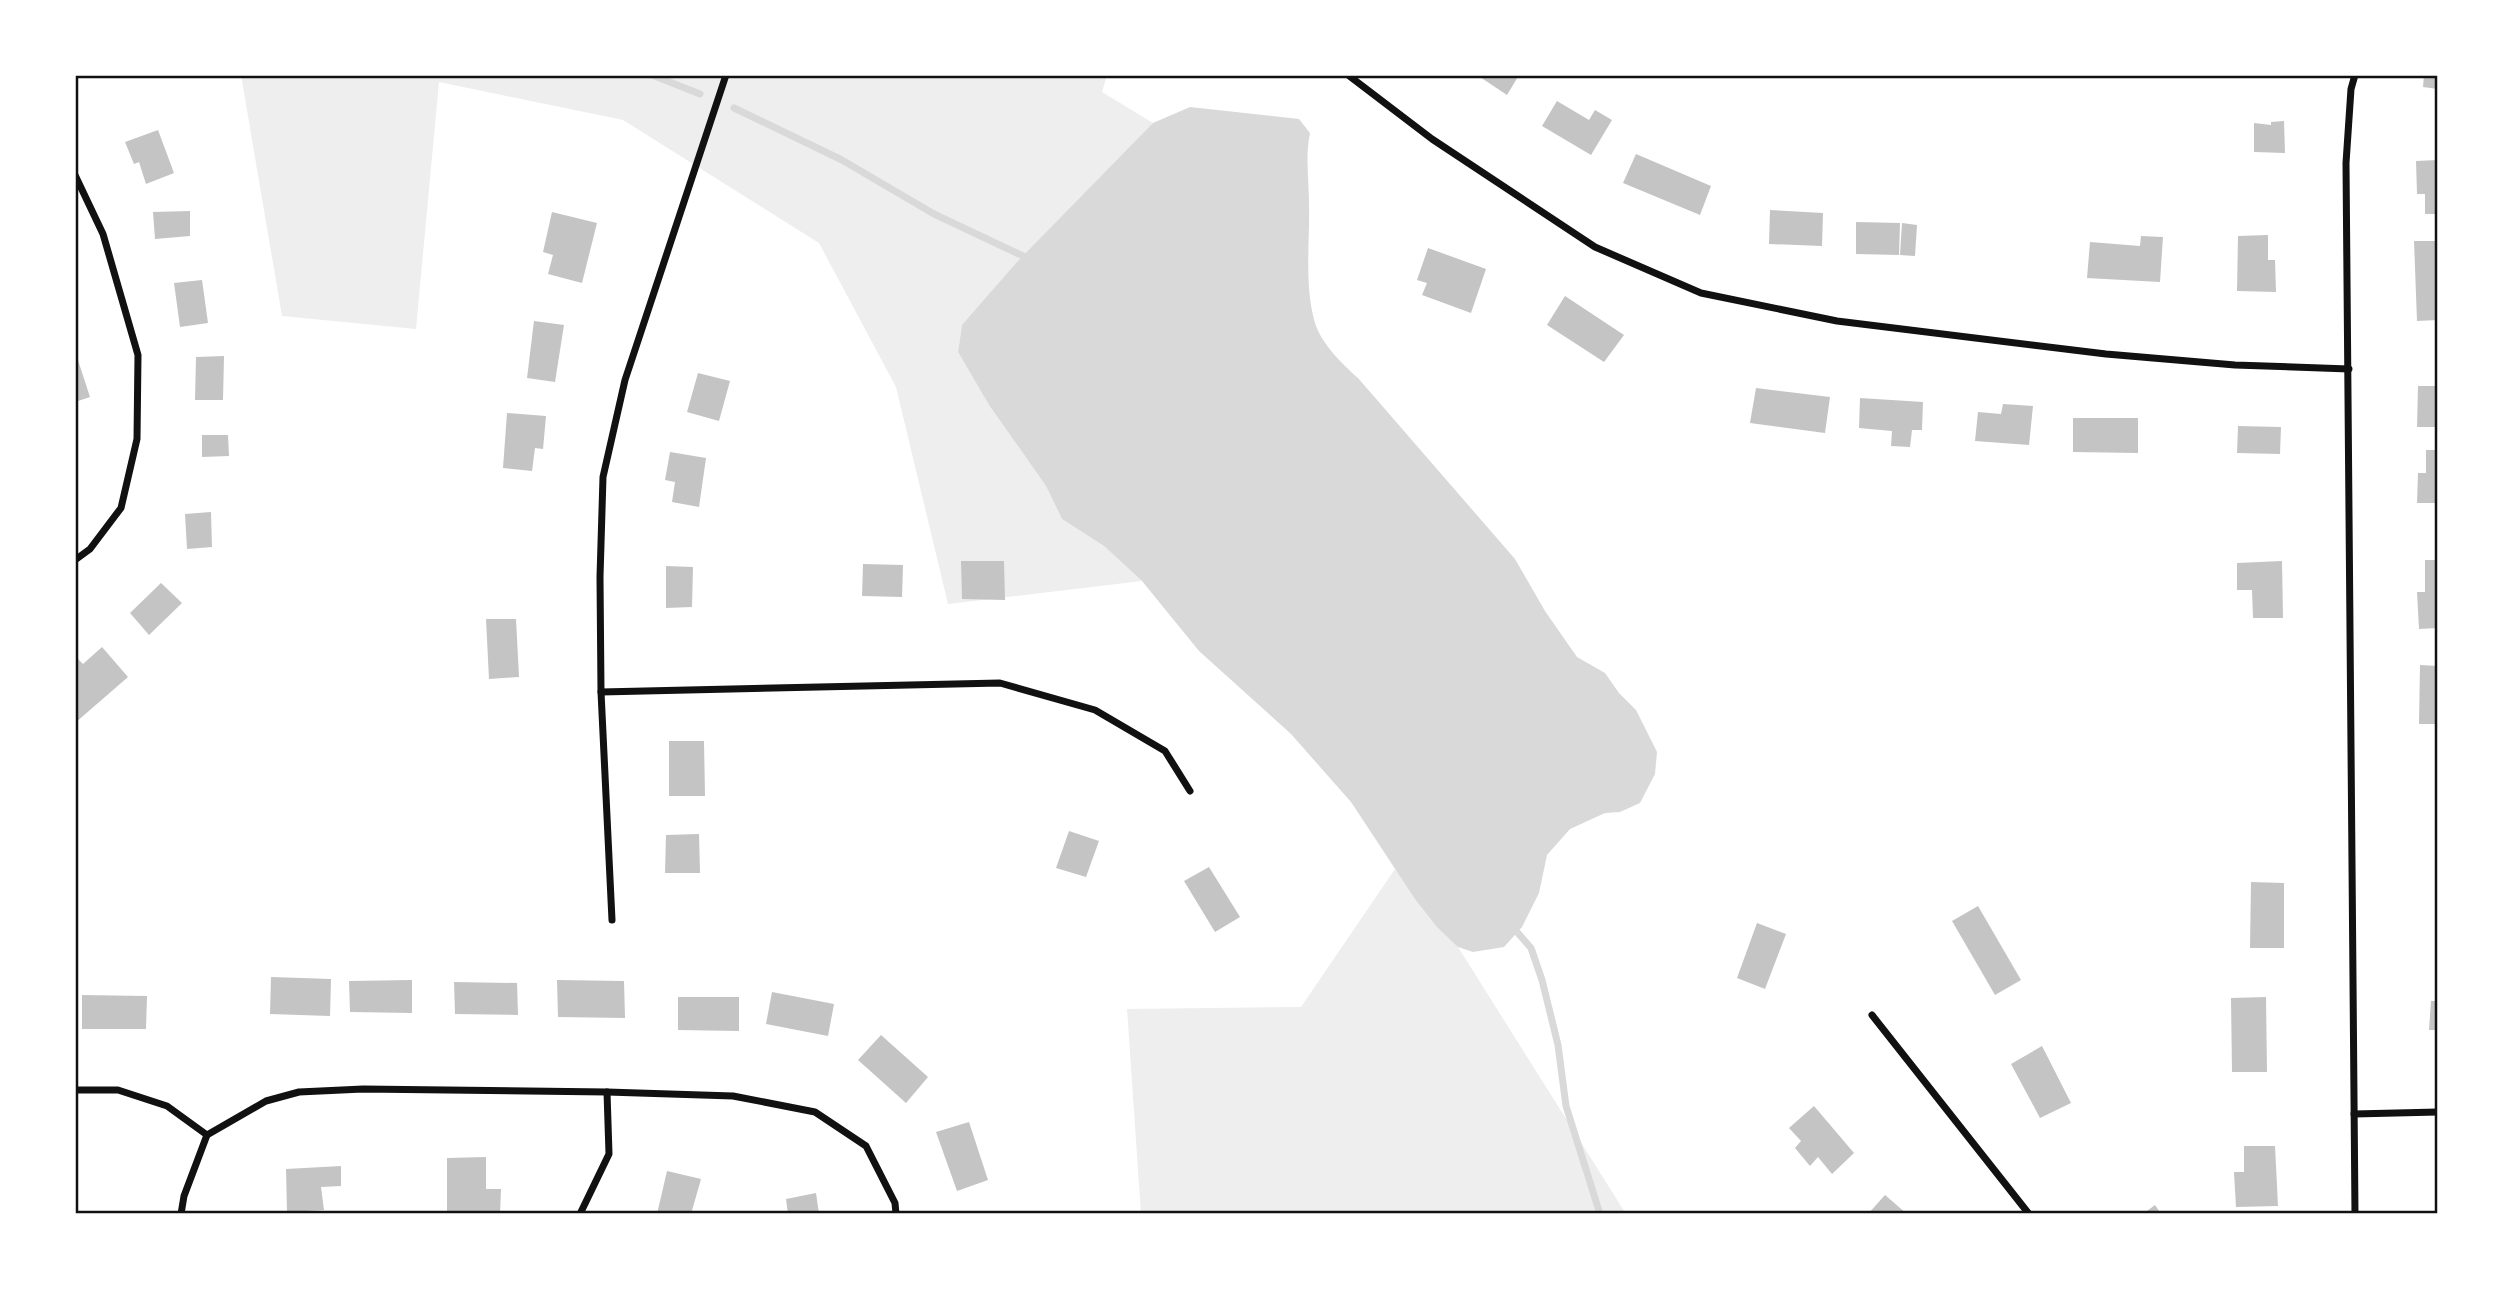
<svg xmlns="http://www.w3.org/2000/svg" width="2513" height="1289" font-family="Quicksand,sans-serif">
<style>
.green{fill:#eee}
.water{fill:#d9d9d9}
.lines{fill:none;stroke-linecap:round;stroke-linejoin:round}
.stream{stroke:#d9d9d9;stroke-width:7}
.building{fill:#c4c4c4}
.minor{stroke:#111;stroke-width:7}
.neatline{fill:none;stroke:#111;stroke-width:2.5}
</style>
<rect width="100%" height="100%" fill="#fff"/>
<g class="green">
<polygon points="241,75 1107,75 1102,92 1153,123 962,325 958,352 989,405 1046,486 1062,519 1104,546 1142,581 948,604 896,387 819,243 623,120 439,82 416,329 282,316"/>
<polygon points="1395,869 1458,947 1626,1214 1141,1214 1127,1009 1301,1007"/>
</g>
<path class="water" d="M1190,107L1299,119L1310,133C1305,157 1309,180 1309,204C1310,242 1304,285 1315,323C1321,343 1343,365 1358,378L1515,559L1545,611L1577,657L1605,673L1619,693L1636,710L1657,752L1655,774L1640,803L1620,812L1605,813L1570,829L1547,855L1539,893L1522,927L1504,947L1473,952L1458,947L1437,927L1415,899L1351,802L1291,734L1199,651L1142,581L1104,546L1062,519L1046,486L989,405L958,352L962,325L1017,262L1153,123Z"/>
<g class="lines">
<g class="stream">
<polyline points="652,75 700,94"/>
<polyline points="734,108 842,160 934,214 1023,256"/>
<polyline points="1517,932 1531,948 1542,980 1558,1045 1566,1106 1600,1214"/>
</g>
</g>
<g class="building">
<polygon points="1477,75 1519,75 1507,95"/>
<polygon points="2424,75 2438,75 2438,89 2423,87"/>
<polygon points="1557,101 1589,120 1595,110 1612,120 1591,155 1542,126"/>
<polygon points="2284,121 2285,153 2254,152 2254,123 2271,125 2271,122"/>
<polygon points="158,130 174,173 146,184 139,162 134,164 125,142"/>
<polygon points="1636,154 1711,186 1700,215 1623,183"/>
<polygon points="2438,160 2438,214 2425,214 2425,194 2417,194 2416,161"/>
<polygon points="1770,210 1823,213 1822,246 1769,244"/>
<polygon points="190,211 190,236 155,239 153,212"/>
<polygon points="552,212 597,223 582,283 548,274 553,255 543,252"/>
<polygon points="1856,222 1900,223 1899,255 1856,254"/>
<polygon points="1902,223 1917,225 1915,256 1900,255"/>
<polygon points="2268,235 2268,260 2275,260 2276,292 2237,291 2238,236"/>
<polygon points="2141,236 2163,237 2160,282 2087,278 2090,242 2140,246"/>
<polygon points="2414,241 2438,241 2438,320 2417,321"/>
<polygon points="1428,248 1486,269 1471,313 1422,295 1427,283 1417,280"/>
<polygon points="202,280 208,323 180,327 174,283"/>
<polygon points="1565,296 1624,335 1604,362 1547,325"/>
<polygon points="534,321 564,325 555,382 527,378"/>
<polygon points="75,351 90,397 75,402"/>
<polygon points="224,356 223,400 195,400 196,357"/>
<polygon points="698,373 730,381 719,421 687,412"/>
<polygon points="2418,386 2438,386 2438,427 2417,427"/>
<polygon points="1756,388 1830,397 1825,433 1750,423"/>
<polygon points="1860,398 1923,402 1922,430 1912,430 1910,447 1891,446 1892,431 1859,428"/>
<polygon points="2003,404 2033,406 2029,445 1975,441 1978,412 2001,414"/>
<polygon points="507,413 546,416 543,449 535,448 532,471 503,468"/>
<polygon points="2073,418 2138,418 2138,453 2073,452"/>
<polygon points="2238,426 2281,427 2280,454 2237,453"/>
<polygon points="202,435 228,435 229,456 202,457"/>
<polygon points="2426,450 2438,450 2438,503 2417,503 2418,473 2426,473"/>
<polygon points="670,452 706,458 699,507 672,502 675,482 665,480"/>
<polygon points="211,512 212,547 187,549 185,514"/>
<polygon points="2425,560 2438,560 2438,628 2419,629 2417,592 2425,592"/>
<polygon points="961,561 1004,561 1005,600 962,599"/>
<polygon points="2282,561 2283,618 2253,618 2252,590 2237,590 2237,563"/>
<polygon points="863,564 903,565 902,597 862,596"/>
<polygon points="666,566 693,567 692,607 666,608"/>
<polygon points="161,583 182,603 149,635 130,613"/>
<polygon points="486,619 516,619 519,677 489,679"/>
<polygon points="102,647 128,677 75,723 75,656 83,664"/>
<polygon points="2420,665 2438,666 2438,724 2419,724"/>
<polygon points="669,741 704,741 705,796 669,796"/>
<polygon points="1069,831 1099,841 1086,877 1056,868"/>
<polygon points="699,834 700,873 665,873 666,835"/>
<polygon points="1209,867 1240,917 1215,932 1184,881"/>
<polygon points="2251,882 2284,883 2284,948 2250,948"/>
<polygon points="1978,906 2021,980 1995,995 1952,921"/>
<polygon points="1757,923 1786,934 1765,989 1737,978"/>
<polygon points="271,977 331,979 330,1016 270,1014"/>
<polygon points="412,980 412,1013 350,1012 349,981"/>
<polygon points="557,980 624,981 625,1018 558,1017"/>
<polygon points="454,982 517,983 518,1015 455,1014"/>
<polygon points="772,992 834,1004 828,1036 766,1024"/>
<polygon points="82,995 147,996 146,1029 82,1029"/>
<polygon points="678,997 739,997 739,1031 678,1030"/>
<polygon points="2266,997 2267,1072 2232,1072 2231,998"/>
<polygon points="2431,1001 2438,1001 2438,1030 2429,1030"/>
<polygon points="881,1035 928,1077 906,1103 858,1060"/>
<polygon points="2042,1046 2071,1103 2040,1118 2011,1064"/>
<polygon points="1814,1106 1854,1153 1832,1174 1818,1157 1810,1166 1795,1148 1801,1141 1789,1128"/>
<polygon points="969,1122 988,1180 957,1191 936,1132"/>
<polygon points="2244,1146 2275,1146 2278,1206 2236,1207 2234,1172 2244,1172"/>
<polygon points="486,1157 486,1189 501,1189 500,1214 447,1213 447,1158"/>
<polygon points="341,1166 341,1186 321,1187 324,1210 287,1212 286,1169"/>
<polygon points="667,1171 701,1179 691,1214 657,1214"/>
<polygon points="816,1193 819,1214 788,1214 786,1199"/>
<polygon points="1885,1195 1907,1214 1868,1214"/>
<polygon points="2155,1205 2161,1214 2143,1214"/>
</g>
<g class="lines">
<g class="minor">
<polyline points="1348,75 1432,139 1595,247 1701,293 1837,321 2106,354 2235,365 2349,369"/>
<polyline points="2355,75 2351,89 2346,163 2355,1214"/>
<polyline points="75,175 103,234 138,355 137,439 121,508 90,549 75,560"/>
<polyline points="601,692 1000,683 1095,710 1165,751 1190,791"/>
<polyline points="612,920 601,692 600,577 603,477 625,380 726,75"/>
<polyline points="1872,1015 2029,1214"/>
<polyline points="75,1090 118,1090 167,1106 207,1135"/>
<polyline points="2354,1114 2438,1112"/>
<polyline points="181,1214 184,1196 207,1135 266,1101 299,1092 363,1089 607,1092 733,1096 815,1112 866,1146 895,1203 896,1214"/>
<polyline points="580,1214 609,1154 607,1092"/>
</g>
</g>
<rect width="2513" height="1289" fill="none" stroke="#ffffff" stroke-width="154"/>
<rect x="77" y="77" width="2359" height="1135" class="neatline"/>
</svg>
